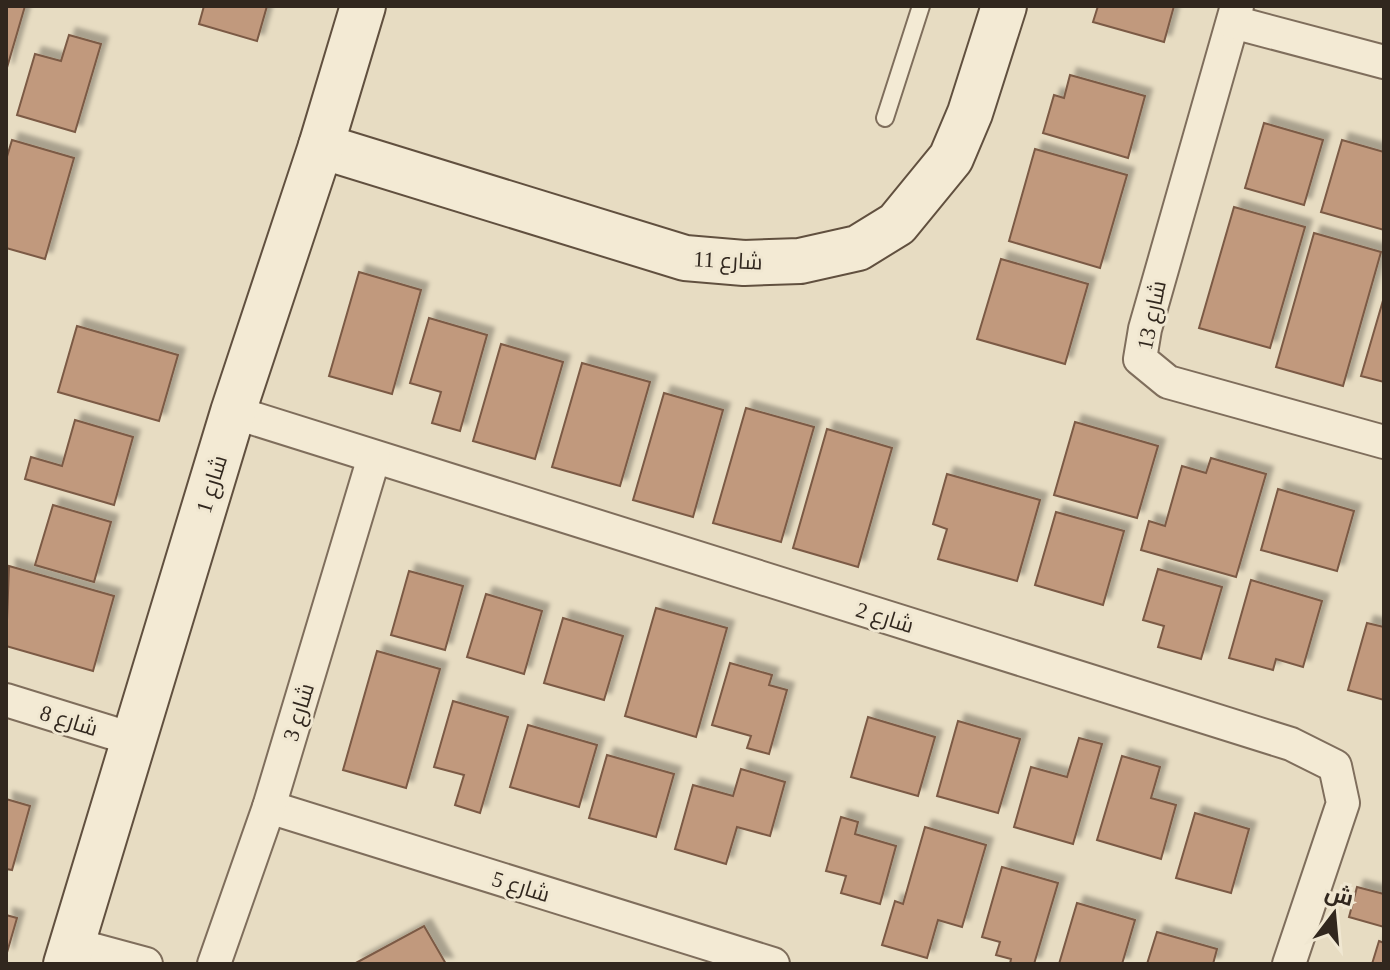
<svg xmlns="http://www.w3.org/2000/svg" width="1390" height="970" font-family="'Times New Roman',Cairo,serif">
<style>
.building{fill:#c1997d;stroke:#7b5a45;stroke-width:2;filter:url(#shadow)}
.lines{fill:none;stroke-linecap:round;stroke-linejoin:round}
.lane-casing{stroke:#7f6e5c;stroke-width:20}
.street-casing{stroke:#7f6e5c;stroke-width:36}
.secondary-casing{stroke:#61503f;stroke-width:48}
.lane{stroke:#f3ead4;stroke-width:16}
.street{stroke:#f3ead4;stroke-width:32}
.secondary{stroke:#f3ead4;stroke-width:44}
.labels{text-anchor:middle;stroke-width:6;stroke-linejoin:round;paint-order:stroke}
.street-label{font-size:22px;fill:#31271e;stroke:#f0e7d1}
</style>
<defs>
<filter id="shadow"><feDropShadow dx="7" dy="-7" stdDeviation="2" flood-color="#0004"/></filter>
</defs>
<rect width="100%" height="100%" fill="#e7dcc2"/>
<g class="building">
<polygon points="6,6 25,6 6,71"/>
<polygon points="204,6 267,6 257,41 199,24"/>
<polygon points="1098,6 1174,6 1164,42 1093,22"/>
<polygon points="69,35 101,44 75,132 17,115 35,54 61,61"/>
<polygon points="1070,75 1145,96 1128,158 1043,133 1054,95 1064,98"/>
<polygon points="1264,123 1323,140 1304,205 1245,188"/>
<polygon points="12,140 74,158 45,259 6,248 6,160"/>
<polygon points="1342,140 1384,152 1384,230 1321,212"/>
<polygon points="1035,149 1127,175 1100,268 1009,241"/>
<polygon points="1234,207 1305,227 1270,348 1199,328"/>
<polygon points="1314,233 1381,252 1343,386 1276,367"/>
<polygon points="1001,259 1088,284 1065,364 977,339"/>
<polygon points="359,272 421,290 392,394 329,376"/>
<polygon points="1384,297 1384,382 1361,376"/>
<polygon points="429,318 487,335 460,431 432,423 441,392 410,383"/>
<polygon points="77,326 178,355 159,421 58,392"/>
<polygon points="501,344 563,362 535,459 473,441"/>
<polygon points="582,363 650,382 620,486 552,467"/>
<polygon points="664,393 723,410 693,517 633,500"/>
<polygon points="746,408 814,427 781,542 713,523"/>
<polygon points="75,420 133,437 114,505 25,479 31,457 62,466"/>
<polygon points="1075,422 1158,446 1137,518 1054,495"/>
<polygon points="827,429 892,448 858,567 793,548"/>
<polygon points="1211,458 1266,474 1236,577 1141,550 1149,521 1165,526 1182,466 1206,473"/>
<polygon points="947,474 1040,500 1017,581 938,559 947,529 933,524"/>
<polygon points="1278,489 1354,511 1337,571 1261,550"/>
<polygon points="53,505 111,522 94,582 35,565"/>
<polygon points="1056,512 1124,531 1103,605 1035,585"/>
<polygon points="9,566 114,596 93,671 6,646"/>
<polygon points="1158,569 1222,587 1201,659 1158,647 1164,626 1143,620"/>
<polygon points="409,571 463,586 445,650 391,635"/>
<polygon points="1251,580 1322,601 1303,667 1276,659 1273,670 1229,658"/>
<polygon points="486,594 542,611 524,674 467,657"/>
<polygon points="656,608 727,628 696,737 625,716"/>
<polygon points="563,618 623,636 604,700 544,683"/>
<polygon points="1367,623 1384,627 1384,700 1348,690"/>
<polygon points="377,651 440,669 406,788 343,770"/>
<polygon points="730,663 772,675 769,685 787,690 769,754 747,748 751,736 712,725"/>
<polygon points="453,701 508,717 480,813 455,805 464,775 434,767"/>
<polygon points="868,717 935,737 918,796 851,777"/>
<polygon points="958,721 1020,739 998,813 937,796"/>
<polygon points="528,725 597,745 579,807 510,787"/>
<polygon points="1079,738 1102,744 1073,844 1014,827 1031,767 1067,777"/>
<polygon points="607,755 674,774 656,837 589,818"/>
<polygon points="1122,756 1160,767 1151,798 1176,805 1161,859 1097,840"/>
<polygon points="741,769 785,782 770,836 737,827 726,864 675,849 693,785 733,796"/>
<polygon points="6,799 30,806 12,870 6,869"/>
<polygon points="1195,813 1249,829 1231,893 1176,878"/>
<polygon points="841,817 858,822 855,834 896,846 880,904 841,893 846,876 826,871"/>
<polygon points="925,827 986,845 962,927 938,920 927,958 882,945 895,901 903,904"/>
<polygon points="1002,867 1058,883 1034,964 1010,964 1011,959 996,955 1000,942 982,937"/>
<polygon points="1357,887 1384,894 1384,927 1349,917"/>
<polygon points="1077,903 1135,920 1122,964 1059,964"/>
<polygon points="6,915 17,918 6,956"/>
<polygon points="424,926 446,964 354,964"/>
<polygon points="1157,932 1217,949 1213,964 1147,964"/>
<polygon points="1379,941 1384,943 1384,964 1372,964"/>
</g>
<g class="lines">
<g class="lane-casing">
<polyline id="lane" points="885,118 921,6"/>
</g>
<g class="street-casing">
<g id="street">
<polyline points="1237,6 1145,329 1140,359 1168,382 1384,442"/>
<polyline points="1233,22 1384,62"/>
<polyline points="233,412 1291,744 1335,766 1343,803 1289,964"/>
<polyline points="6,700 132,739"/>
<polyline points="269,807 773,964"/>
<polyline points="72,944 146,964"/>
<polyline points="214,964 269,807 374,457"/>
</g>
</g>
<g class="secondary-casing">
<g id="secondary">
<polyline points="321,146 685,258 744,263 800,261 858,248 897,224 951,158 970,113 1004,6"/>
<polyline points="66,964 233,412 321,146 363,6"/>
</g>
</g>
<use href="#lane" class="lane"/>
<use href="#street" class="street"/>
<use href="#secondary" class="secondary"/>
</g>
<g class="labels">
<g class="street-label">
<text transform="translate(728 260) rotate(3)" y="8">شارع 11</text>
<text transform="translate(1151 315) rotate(-78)" y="8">شارع 13</text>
<text transform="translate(211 484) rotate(-73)" y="8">شارع 1</text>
<text transform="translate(885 617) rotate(17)" y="8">شارع 2</text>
<text transform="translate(298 712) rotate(-73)" y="8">شارع 3</text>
<text transform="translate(69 720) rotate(17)" y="8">شارع 8</text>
<text transform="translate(521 886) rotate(17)" y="8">شارع 5</text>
</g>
</g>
<rect width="1390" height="970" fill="none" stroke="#31271e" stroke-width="16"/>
<g transform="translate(1334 914) rotate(16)" stroke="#f0e7d1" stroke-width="6" paint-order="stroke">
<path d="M0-6L14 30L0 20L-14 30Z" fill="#31271e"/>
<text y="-12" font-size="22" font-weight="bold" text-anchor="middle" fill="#31271e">ش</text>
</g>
</svg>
